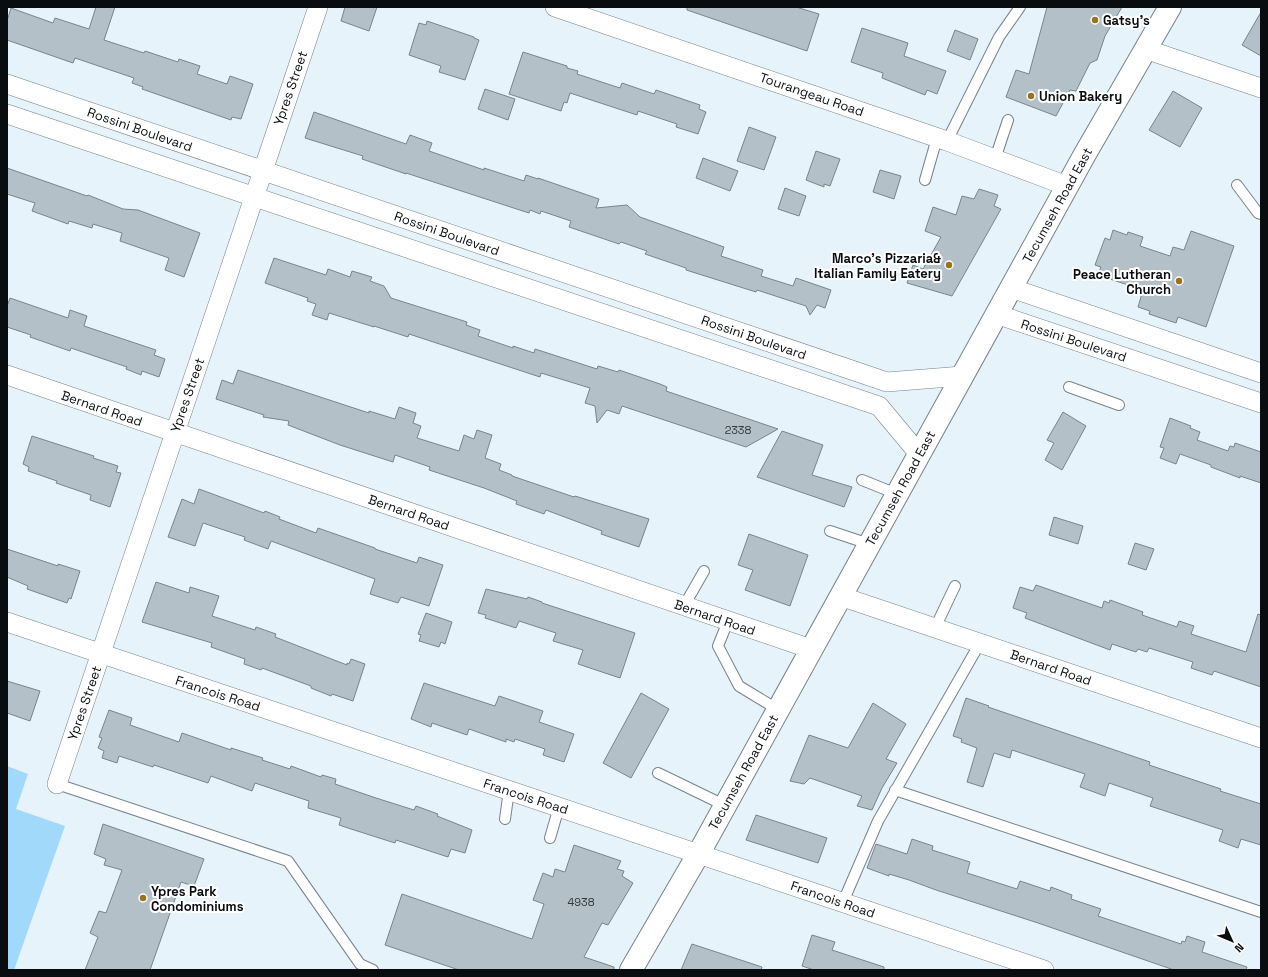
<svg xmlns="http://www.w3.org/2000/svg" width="1268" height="977" font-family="'Space Grotesk',sans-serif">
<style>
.green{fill:#a1d9fa}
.building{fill:#b3c0c8;stroke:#79858c}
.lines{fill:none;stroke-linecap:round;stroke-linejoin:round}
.service-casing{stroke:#77838a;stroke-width:12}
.minor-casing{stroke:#77838a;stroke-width:20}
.secondary-casing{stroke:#77838a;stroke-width:24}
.service{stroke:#fff;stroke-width:10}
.minor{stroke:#fff;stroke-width:19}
.secondary{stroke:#fff;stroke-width:22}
.poi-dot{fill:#99741f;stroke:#fff;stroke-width:1.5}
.labels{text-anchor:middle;stroke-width:4;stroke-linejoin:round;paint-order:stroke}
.number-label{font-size:11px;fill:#343a3e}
.poi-label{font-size:13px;font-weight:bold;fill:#090d10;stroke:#fff;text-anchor:start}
.street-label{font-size:13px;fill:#090d10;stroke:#fff}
</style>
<rect width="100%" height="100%" fill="#e6f3fb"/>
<polygon class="green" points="7,766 28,774 16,809 65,826 14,970 7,970"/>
<g class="building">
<polygon points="96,7 115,7 104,40 144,53 145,51 178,62 179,59 200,66 197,74 227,84 230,76 253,84 241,119 232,117 231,120 142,89 143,87 132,83 134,78 75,58 73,63 7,40 7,21 11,8 53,23 55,18 89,29"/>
<polygon points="345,7 377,7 369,31 341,21"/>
<polygon points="687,7 796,7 819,14 807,51 687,10"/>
<polygon points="1047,7 1122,7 1105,36 1097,60 1090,63 1076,91 1070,90 1056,116 1006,97 1016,70 1029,74"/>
<polygon points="1261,12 1261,56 1242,45"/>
<polygon points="427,21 474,37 474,38 479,40 465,80 439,72 441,66 409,55 419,23 426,25"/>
<polygon points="862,28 908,43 904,56 946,71 937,94 927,90 925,95 882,78 883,73 851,62"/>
<polygon points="955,30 978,39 970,60 947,51"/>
<polygon points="523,52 567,66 567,68 578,71 577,74 620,88 622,83 654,94 656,90 700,105 699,109 706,112 698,134 676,127 677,124 638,111 637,115 570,93 567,103 564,102 561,111 509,94"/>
<polygon points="485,89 515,99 508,120 478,109"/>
<polygon points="1173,91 1202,108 1180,147 1149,130"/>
<polygon points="314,112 406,144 410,135 432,143 429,151 484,170 484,168 524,181 526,175 538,179 538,178 599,199 596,208 627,205 640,217 724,247 721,256 763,270 761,276 793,286 796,278 831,290 825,308 817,305 810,315 806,306 757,290 756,292 686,270 686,268 645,254 647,251 621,242 619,244 569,227 571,221 541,211 540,214 530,210 529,213 406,173 406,174 362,159 363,156 305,138"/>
<polygon points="749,127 776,137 764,170 737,161"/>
<polygon points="816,151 840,159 830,186 824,184 824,187 806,180"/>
<polygon points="703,158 738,171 730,191 696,178"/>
<polygon points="7,168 87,196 88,195 123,209 138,210 200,233 184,277 165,270 169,258 120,241 122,233 93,224 92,228 69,221 68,224 32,211 35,203 7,194"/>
<polygon points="880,170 901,176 894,199 873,192"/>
<polygon points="785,188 806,196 799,216 778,209"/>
<polygon points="979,189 998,195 994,206 1001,209 952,296 907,283 913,265 923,269 941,237 925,231 933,207 956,215 962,196 974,199"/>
<polygon points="1113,230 1127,235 1128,232 1143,237 1140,246 1170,256 1173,247 1184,250 1191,231 1234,246 1206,327 1178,317 1176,323 1149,314 1150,311 1138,307 1143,290 1098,275 1101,267 1095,265 1105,238 1110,240"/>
<polygon points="274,258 326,275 328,269 350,277 352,271 372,277 370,281 384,286 391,298 467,322 466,325 480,330 478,336 513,348 513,346 534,353 535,349 597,369 598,366 618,372 619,370 660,384 667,387 666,391 778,429 746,447 622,406 619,414 607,410 597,423 595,406 585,403 590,388 541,373 540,377 409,334 408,337 374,326 374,327 329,313 327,320 312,315 316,304 307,301 308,298 265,283"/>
<polygon points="10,298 68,318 70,310 87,316 84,326 156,350 154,355 165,359 159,377 142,371 141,375 126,369 127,367 71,348 70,351 30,337 31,335 7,327 7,306"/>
<polygon points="238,370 369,413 369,411 395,419 399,407 416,413 413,423 421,426 417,438 459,451 464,435 474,439 477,430 492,435 485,458 501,464 499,470 512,475 512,476 574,497 575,496 649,519 639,547 601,534 602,531 546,510 544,514 516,504 517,501 484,488 429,470 430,467 395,455 393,462 340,445 288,425 289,421 263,417 264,415 216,399 222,380 233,384"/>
<polygon points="1063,412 1086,426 1062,470 1045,460 1054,443 1047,440"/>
<polygon points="1170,418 1191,426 1190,428 1200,432 1197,440 1228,451 1230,446 1234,447 1235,443 1261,452 1261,483 1240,476 1240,478 1211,467 1211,465 1180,454 1176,464 1160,458 1164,448 1160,447"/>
<polygon points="782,431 823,445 812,475 852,487 844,507 757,477"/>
<polygon points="32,436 94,456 93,458 118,466 116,472 121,473 110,507 90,500 91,495 56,483 57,481 28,471 29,467 23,464"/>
<polygon points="199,489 264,513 265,511 280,517 279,519 316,533 318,528 375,548 375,549 417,563 419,557 443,565 429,606 401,597 398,603 370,594 375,579 271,541 268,549 244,540 245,537 203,523 195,546 168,537 182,499 194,504"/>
<polygon points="1054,517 1083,526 1078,544 1049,535"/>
<polygon points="749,534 808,555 790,606 745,590 753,570 738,565"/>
<polygon points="1135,543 1154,549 1146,570 1128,564"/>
<polygon points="7,549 58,566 58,564 80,571 71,599 69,598 67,603 27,589 28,586 7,577"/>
<polygon points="156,582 189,593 190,587 219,596 212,616 255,630 256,627 276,634 275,637 347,665 347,663 349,664 351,659 365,664 353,701 332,694 331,696 311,688 311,686 262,668 261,670 244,664 245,659 211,647 212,643 142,622"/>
<polygon points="1036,585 1102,608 1104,601 1109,603 1110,600 1143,612 1142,615 1177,627 1179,621 1194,626 1191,634 1246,652 1258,614 1261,615 1261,687 1214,671 1212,675 1191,668 1193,662 1149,648 1147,652 1138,649 1136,652 1112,644 1110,650 1025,618 1027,613 1013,608 1020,587 1033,591"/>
<polygon points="486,589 527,599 528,597 542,602 542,603 635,633 620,678 578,664 583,650 553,641 556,633 519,621 516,628 485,618 486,615 478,613"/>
<polygon points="426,613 452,622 445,644 441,642 439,647 419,641 421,635 418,634"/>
<polygon points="7,681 40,691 30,721 7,713"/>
<polygon points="424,683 495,706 499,696 543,711 539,722 574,734 564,762 543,755 545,749 515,739 514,742 506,739 506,742 469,729 467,735 432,723 431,727 411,719"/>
<polygon points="641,693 669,709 631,778 603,763"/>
<polygon points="966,698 989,706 988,707 1150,762 1149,765 1221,789 1220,791 1261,804 1261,845 1241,839 1238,848 1219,841 1223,830 1150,806 1153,798 1109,783 1105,796 1080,787 1085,774 1012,750 1010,758 994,753 983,787 967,782 977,748 961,742 962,739 953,736"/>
<polygon points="873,703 906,724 886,759 897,763 882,788 872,810 857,806 862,796 810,778 804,784 790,781 809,735 848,748"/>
<polygon points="109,710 132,718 130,725 179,742 182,733 231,750 231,748 263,758 262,760 290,769 291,766 321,777 322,775 336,779 335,784 376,798 414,810 416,806 438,814 437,816 472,830 465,853 451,849 448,857 396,840 395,843 351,829 339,825 341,818 308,808 309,801 255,783 252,791 211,776 208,783 154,765 153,767 119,756 117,763 102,758 104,751 98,748 102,738 99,737"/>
<polygon points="756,815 827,838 818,863 746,840"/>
<polygon points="103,824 204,859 194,886 181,882 150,970 85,970 98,937 90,933 99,911 106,913 122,870 104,865 106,859 94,854"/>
<polygon points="912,839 933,846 932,850 970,862 967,873 1017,889 1020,881 1050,891 1051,887 1072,895 1071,899 1101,909 1098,916 1181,944 1182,941 1185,942 1187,936 1205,942 1202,952 1247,967 1246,970 1174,970 1038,923 936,890 909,880 889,874 889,876 867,868 876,844 907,854"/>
<polygon points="574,845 621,861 617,869 624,871 622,876 633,883 608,925 602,923 584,957 614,967 614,970 459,970 385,945 402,894 532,939 544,904 533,900 543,873 553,877 555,869 565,872"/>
<polygon points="812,935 835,942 832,950 884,967 884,970 814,970 802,966"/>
<polygon points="692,944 762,967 761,970 681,970"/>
</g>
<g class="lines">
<g class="service-casing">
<g id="service">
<polyline points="947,141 999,37 1020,7"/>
<polyline points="995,159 1008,120"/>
<polyline points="925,180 937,138"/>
<polyline points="1237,185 1258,213 1261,214"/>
<polyline points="1069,387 1119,405"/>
<polyline points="862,480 897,494"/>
<polyline points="830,531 869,544"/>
<polyline points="684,606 704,571"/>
<polyline points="728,621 718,646 739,686 777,709"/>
<polyline points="935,628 955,586"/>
<polyline points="658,773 724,805"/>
<polyline points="57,784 288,861 360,964 373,970"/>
<polyline points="895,790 1261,912"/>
<polyline points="505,819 509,790"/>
<polyline points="550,838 559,807"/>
<polyline points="843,902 878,821 980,643"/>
</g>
</g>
<g class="minor-casing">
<g id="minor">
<polyline points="555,7 947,141 1067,186"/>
<polyline points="1145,49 1261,88"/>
<polyline points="7,84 887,382 962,376"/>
<polyline points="7,114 879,406 919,454"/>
<polyline points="1011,288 1261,373"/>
<polyline points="996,314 1261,403"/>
<polyline points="7,375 811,649"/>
<polyline points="840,596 1261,738"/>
<polyline points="7,622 1044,970"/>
<polyline points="57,784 318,7"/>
</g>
</g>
<g class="secondary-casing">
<polyline id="secondary" points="631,970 699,853 1085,154 1170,7"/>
</g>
<use href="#service" class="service"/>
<use href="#minor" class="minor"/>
<use href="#secondary" class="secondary"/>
</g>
<g class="poi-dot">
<circle cx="1095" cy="20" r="4"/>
<circle cx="1031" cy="96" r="4"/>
<circle cx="949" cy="265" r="4"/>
<circle cx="1179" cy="281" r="4"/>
<circle cx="143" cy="898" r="4"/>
</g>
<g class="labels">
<g class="number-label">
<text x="738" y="434">2338</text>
<text x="581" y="906">4938</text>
</g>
<g class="poi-label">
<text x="1103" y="25">Gatsy's</text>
<text x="1039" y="101">Union Bakery</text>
<text x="941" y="263" text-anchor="end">Marco's Pizzaria&amp;<tspan x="941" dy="15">Italian Family Eatery</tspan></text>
<text x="1171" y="279" text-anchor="end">Peace Lutheran<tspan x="1171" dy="15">Church</tspan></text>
<text x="151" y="896">Ypres Park<tspan x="151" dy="15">Condominiums</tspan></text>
</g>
<g class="street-label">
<text transform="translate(290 88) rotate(-71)" y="5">Ypres Street</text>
<text transform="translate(812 94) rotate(19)" y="5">Tourangeau Road</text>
<text transform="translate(140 129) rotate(19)" y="5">Rossini Boulevard</text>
<text transform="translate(1057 205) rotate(-61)" y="5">Tecumseh Road East</text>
<text transform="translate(447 233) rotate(19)" y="5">Rossini Boulevard</text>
<text transform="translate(754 337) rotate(19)" y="5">Rossini Boulevard</text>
<text transform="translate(1074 340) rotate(18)" y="5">Rossini Boulevard</text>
<text transform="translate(187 395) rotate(-71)" y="5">Ypres Street</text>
<text transform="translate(102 408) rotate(19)" y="5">Bernard Road</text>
<text transform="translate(900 488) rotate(-61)" y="5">Tecumseh Road East</text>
<text transform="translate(409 512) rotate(19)" y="5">Bernard Road</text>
<text transform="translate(715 617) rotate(19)" y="5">Bernard Road</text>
<text transform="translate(1051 667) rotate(19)" y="5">Bernard Road</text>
<text transform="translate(218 693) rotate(18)" y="5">Francois Road</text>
<text transform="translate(84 703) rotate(-71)" y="5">Ypres Street</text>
<text transform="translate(743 772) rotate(-61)" y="5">Tecumseh Road East</text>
<text transform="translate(526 796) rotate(18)" y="5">Francois Road</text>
<text transform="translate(833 899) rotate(19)" y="5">Francois Road</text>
</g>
</g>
<rect width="1268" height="977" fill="none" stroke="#090d10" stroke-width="16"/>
<g transform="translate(1232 941) rotate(134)" stroke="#ffffff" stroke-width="3" paint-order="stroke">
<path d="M0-3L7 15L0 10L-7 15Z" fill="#090d10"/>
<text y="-6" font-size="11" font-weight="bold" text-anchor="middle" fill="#090d10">N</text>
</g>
</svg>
